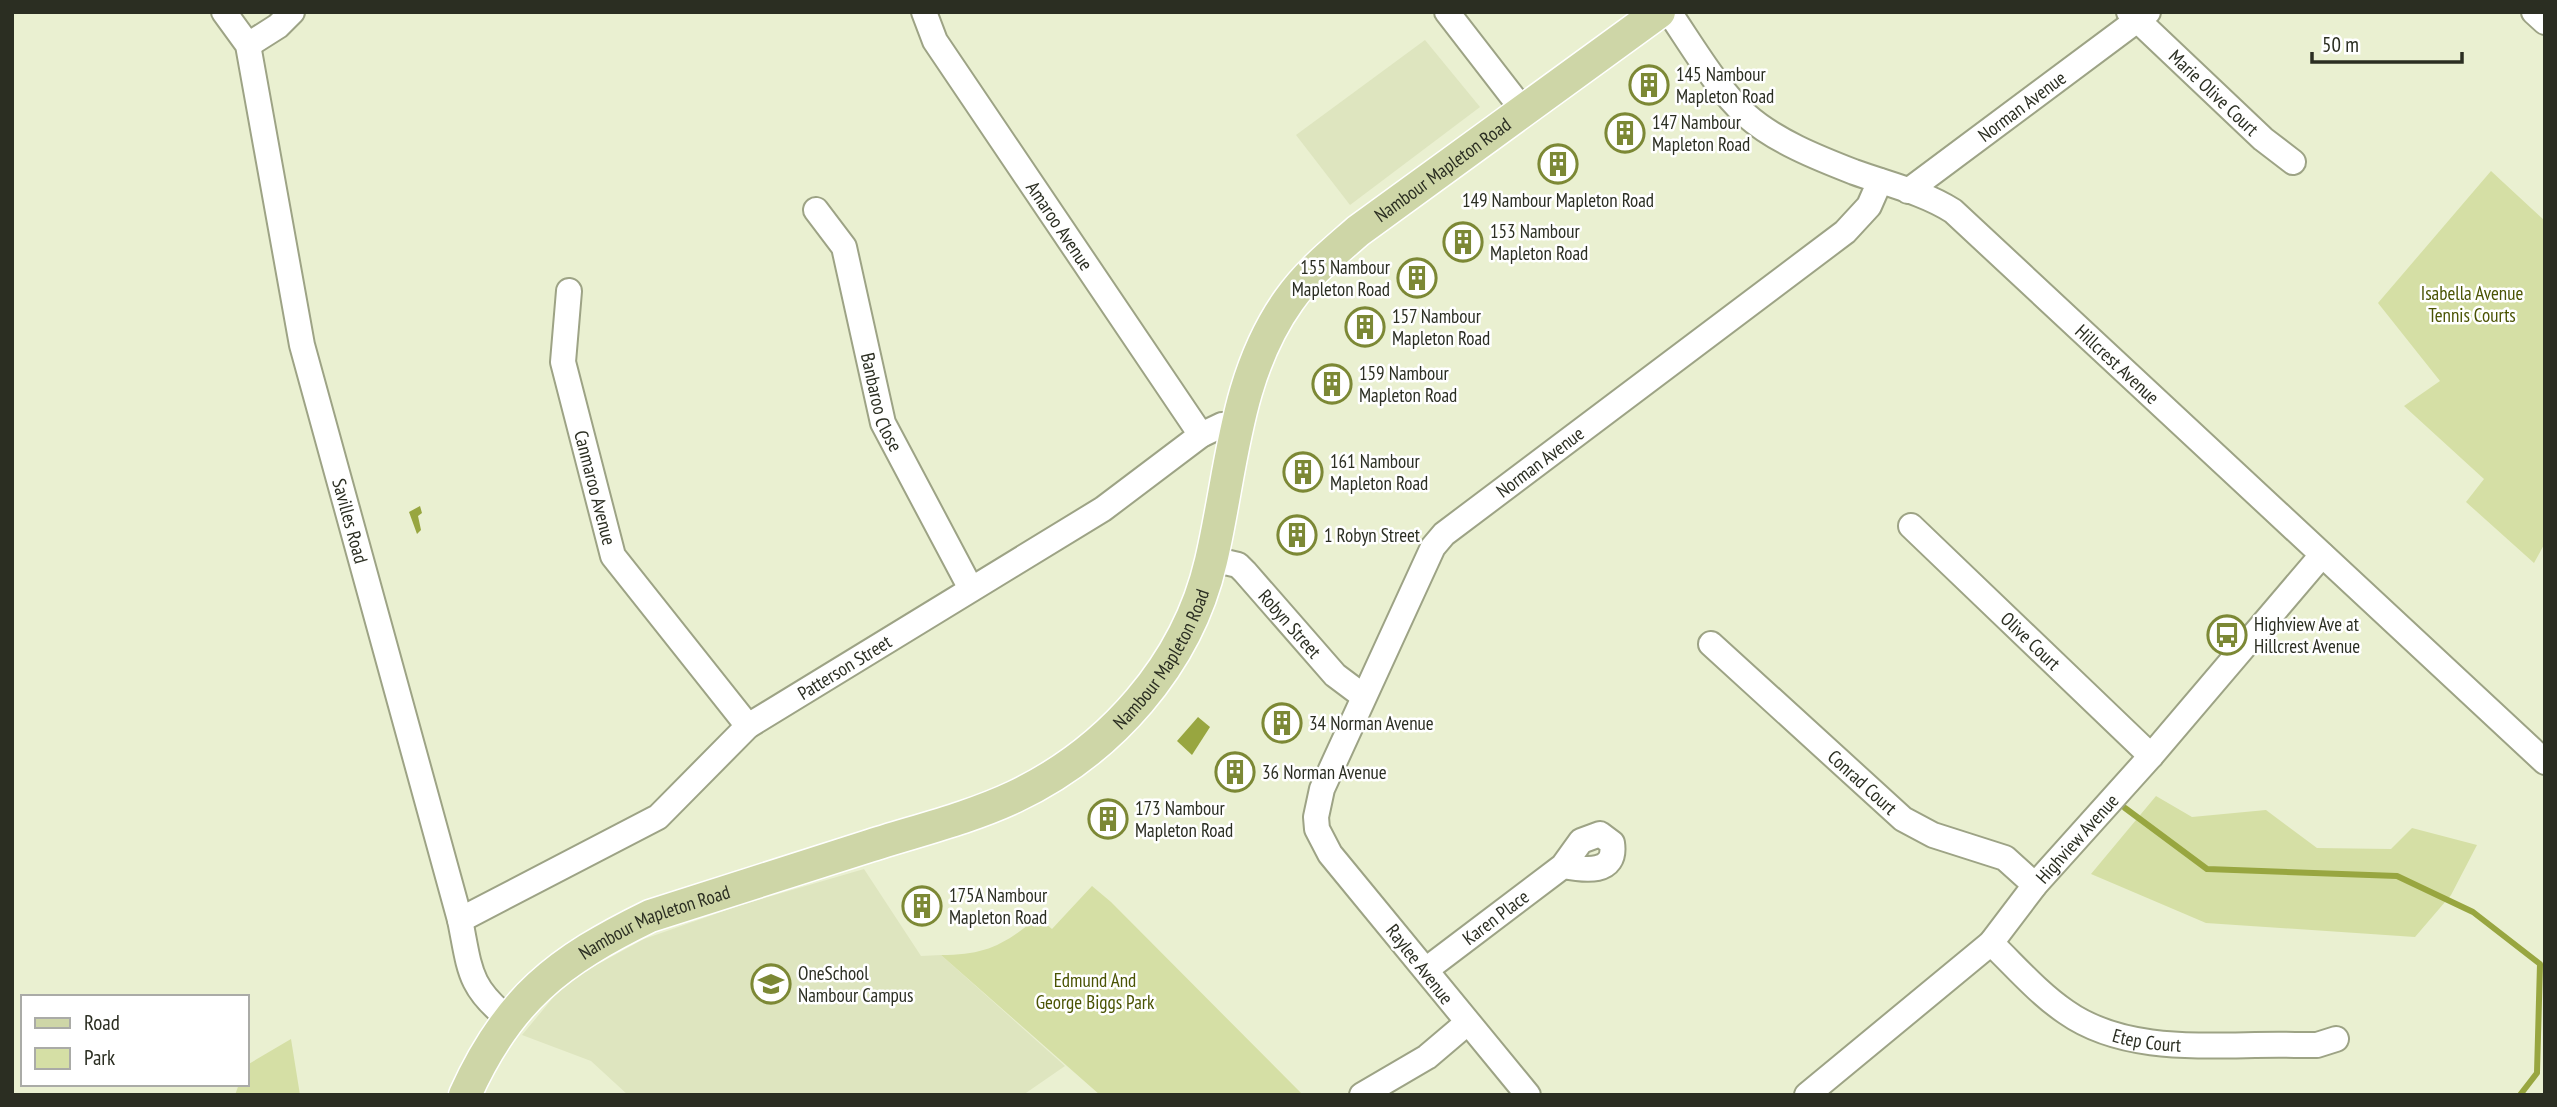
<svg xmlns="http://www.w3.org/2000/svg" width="2557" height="1107" font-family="'PT Sans Narrow',sans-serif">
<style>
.built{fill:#dee5bf}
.green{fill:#d5dfa5}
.water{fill:#98a640}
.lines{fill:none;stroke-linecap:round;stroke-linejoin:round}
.stream{stroke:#98a640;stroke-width:6}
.minor-casing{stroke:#9da385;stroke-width:28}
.major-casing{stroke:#fff;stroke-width:35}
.minor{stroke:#fff;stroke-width:24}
.major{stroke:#ced6a7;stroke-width:32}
.labels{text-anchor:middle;stroke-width:5;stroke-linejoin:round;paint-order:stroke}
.poi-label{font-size:19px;fill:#2b2e22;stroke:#fff;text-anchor:start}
.street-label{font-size:19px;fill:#2b2e22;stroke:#fff}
.park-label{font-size:19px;fill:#4a5303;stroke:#fff}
</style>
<rect width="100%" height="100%" fill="#eaf0d1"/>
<g class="built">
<polygon points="1425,40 1480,107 1350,205 1296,135"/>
<polygon points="864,869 921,956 941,955 1065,1066 1023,1095 628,1095 591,1061 522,1035 557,993 578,975 644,939 741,905"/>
</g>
<g class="green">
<polygon points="2491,171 2545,221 2545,543 2534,563 2466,502 2484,479 2404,406 2440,381 2378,303"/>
<polygon points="2156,796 2192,817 2266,810 2317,848 2391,849 2412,828 2477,845 2451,895 2415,937 2206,923 2091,874"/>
<path d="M1092,886L1111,902L1303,1095H1100L941,955C986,955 1004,945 1038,917L1052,929Z"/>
<polygon points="291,1039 300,1095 235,1095 239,1084 247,1084 247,1065"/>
</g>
<g class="water">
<polygon points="420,506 422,513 418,516 421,530 417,534 409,512"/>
<polygon points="1198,717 1210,727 1192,755 1177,741"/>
</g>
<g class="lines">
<polyline class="stream" points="2125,808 2207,869 2397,876 2473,912 2540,964 2537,1073 2520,1095"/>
<g class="minor-casing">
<g id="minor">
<path id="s1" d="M224,12L248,45L302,345L460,920C470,969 468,987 509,1019"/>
<path id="s2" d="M924,12L935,41L1201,435"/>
<polyline points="1447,12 1522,109"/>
<path id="s3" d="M1669,12C1691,44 1717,89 1746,115C1775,141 1818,158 1854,172C1887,184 1923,192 1953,211L2545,762"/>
<path id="s4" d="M2129,12L2263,139L2293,162"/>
<polyline points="2534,12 2545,22"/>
<polyline points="248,45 278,26 292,12"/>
<path id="s5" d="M1908,191L2148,12"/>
<path id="s6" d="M816,210L844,247L883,423L971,589"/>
<path id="s7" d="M569,291L563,362L613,556L748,726"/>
<path id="s8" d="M1911,526L2151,756"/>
<path id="s9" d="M1212,559L1238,565L1245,572L1335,675L1363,696"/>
<path id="s10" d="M1711,644L1903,819L1933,835L2005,858L2035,885"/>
<path id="s11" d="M460,920L658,817L748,726L1103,509L1201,435L1222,425L1237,427"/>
<path id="s12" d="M1991,943C2015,966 2038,993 2066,1012C2130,1057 2220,1043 2295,1045H2317L2336,1039"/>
<path id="s13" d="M1427,969L1563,866L1581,841L1600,834L1612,843C1617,875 1584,870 1563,866"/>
<polyline points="1362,1095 1427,1057 1467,1023"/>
<path id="s14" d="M1528,1095L1330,854L1317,829L1316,817L1322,789L1433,547L1444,534L1845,232L1869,206L1880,181"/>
<path id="s15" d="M1807,1095L1991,943L2035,885L2151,756L2322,555"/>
</g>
</g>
<g class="major-casing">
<g id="major">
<path id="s16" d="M465,1095C508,999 558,961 650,916C722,893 794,870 866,847C915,831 967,819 1014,797C1109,752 1187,665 1211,561C1232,472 1234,377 1289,300C1308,273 1333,253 1358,231L1659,12"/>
</g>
</g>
<use href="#minor" class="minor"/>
<use href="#major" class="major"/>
</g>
<defs>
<g id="building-ring" transform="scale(2.0125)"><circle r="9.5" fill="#fff" stroke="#7c8835" stroke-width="1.5"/><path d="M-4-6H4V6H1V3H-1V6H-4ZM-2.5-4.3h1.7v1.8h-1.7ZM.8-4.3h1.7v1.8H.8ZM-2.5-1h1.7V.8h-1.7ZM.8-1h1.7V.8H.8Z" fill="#7c8835"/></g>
<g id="bus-ring" transform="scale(2.0125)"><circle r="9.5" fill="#fff" stroke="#7c8835" stroke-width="1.5"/><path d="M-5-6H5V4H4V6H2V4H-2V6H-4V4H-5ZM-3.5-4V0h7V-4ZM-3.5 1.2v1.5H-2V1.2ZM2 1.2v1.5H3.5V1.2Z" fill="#7c8835"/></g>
<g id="school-ring" transform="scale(2.0125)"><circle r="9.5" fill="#fff" stroke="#7c8835" stroke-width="1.5"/><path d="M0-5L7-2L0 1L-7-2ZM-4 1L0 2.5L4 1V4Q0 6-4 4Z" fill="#7c8835"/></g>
</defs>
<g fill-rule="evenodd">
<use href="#building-ring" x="1649" y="85"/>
<use href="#building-ring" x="1625" y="133"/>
<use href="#building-ring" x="1558" y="164"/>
<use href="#building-ring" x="1463" y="242"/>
<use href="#building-ring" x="1417" y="278"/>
<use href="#building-ring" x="1365" y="327"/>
<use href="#building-ring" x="1332" y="384"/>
<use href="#building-ring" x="1303" y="472"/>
<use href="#building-ring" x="1297" y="535"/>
<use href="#bus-ring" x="2227" y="635"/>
<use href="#building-ring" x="1282" y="723"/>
<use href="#building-ring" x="1235" y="772"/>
<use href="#building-ring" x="1108" y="819"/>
<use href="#building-ring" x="922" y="906"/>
<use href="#school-ring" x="771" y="984"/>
</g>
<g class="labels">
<g class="poi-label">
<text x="1676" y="81">145 Nambour<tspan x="1676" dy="22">Mapleton Road</tspan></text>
<text x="1652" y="129">147 Nambour<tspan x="1652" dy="22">Mapleton Road</tspan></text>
<text x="1558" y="207" text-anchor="middle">149 Nambour Mapleton Road</text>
<text x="1490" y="238">153 Nambour<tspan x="1490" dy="22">Mapleton Road</tspan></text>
<text x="1390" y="274" text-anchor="end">155 Nambour<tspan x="1390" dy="22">Mapleton Road</tspan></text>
<text x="1392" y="323">157 Nambour<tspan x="1392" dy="22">Mapleton Road</tspan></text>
<text x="1359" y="380">159 Nambour<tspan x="1359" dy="22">Mapleton Road</tspan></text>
<text x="1330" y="468">161 Nambour<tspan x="1330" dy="22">Mapleton Road</tspan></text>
<text x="1324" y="542">1 Robyn Street</text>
<text x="2254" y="631">Highview Ave at<tspan x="2254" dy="22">Hillcrest Avenue</tspan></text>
<text x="1309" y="730">34 Norman Avenue</text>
<text x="1262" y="779">36 Norman Avenue</text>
<text x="1135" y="815">173 Nambour<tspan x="1135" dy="22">Mapleton Road</tspan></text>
<text x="949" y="902">175A Nambour<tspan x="949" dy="22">Mapleton Road</tspan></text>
<text x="798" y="980">OneSchool<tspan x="798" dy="22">Nambour Campus</tspan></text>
</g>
<g class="street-label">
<text dy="7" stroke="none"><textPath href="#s4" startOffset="117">Marie Olive Court</textPath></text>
<text dy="7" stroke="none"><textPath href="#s5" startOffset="142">Norman Avenue</textPath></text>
<text dy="7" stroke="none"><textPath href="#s16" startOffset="1442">Nambour Mapleton Road</textPath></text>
<text dy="7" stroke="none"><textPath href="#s2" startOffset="254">Amaroo Avenue</textPath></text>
<text dy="7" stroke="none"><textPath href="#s3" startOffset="583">Hillcrest Avenue</textPath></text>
<text dy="7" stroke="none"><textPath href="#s6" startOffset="206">Banbaroo Close</textPath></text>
<text dy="7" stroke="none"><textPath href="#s14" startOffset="784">Norman Avenue</textPath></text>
<text dy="7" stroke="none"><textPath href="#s7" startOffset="201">Canmaroo Avenue</textPath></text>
<text dy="7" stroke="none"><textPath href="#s1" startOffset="528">Savilles Road</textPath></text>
<text dy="7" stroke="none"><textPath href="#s9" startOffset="105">Robyn Street</textPath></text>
<text dy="7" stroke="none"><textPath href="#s8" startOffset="166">Olive Court</textPath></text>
<text dy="7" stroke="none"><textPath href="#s16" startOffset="854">Nambour Mapleton Road</textPath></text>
<text dy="7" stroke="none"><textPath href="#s11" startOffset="464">Patterson Street</textPath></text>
<text dy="7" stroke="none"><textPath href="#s10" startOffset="205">Conrad Court</textPath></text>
<text dy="7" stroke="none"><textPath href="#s15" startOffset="374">Highview Avenue</textPath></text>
<text dy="7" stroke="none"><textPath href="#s13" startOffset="86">Karen Place</textPath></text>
<text dy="7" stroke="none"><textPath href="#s16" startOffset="266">Nambour Mapleton Road</textPath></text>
<text transform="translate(1420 964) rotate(52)" y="7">Raylee Avenue</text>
<text dy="7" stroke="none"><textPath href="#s12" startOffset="189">Etep Court</textPath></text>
</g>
<g class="park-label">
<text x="2472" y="300">Isabella Avenue<tspan x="2472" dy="22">Tennis Courts</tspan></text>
<text x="1095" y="987">Edmund And<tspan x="1095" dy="22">George Biggs Park</tspan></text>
</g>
</g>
<rect width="2557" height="1107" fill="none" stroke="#2b2e22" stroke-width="28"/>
<rect x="21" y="995" width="228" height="91" fill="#ffffff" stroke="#aaaba7" stroke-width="2"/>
<rect x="35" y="1018" width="35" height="10" fill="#ced6a7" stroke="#aaaba7" stroke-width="2"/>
<text x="84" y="1030" font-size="21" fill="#2b2e22">Road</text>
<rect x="35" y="1048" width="35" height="21" fill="#d5dfa5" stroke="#aaaba7" stroke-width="2"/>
<text x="84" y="1065" font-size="21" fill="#2b2e22">Park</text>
<path d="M2312 52v10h150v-10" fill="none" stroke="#2b2e22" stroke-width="3.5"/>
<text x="2322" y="52" font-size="21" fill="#2b2e22" stroke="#ffffff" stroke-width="5" paint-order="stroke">50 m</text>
</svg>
